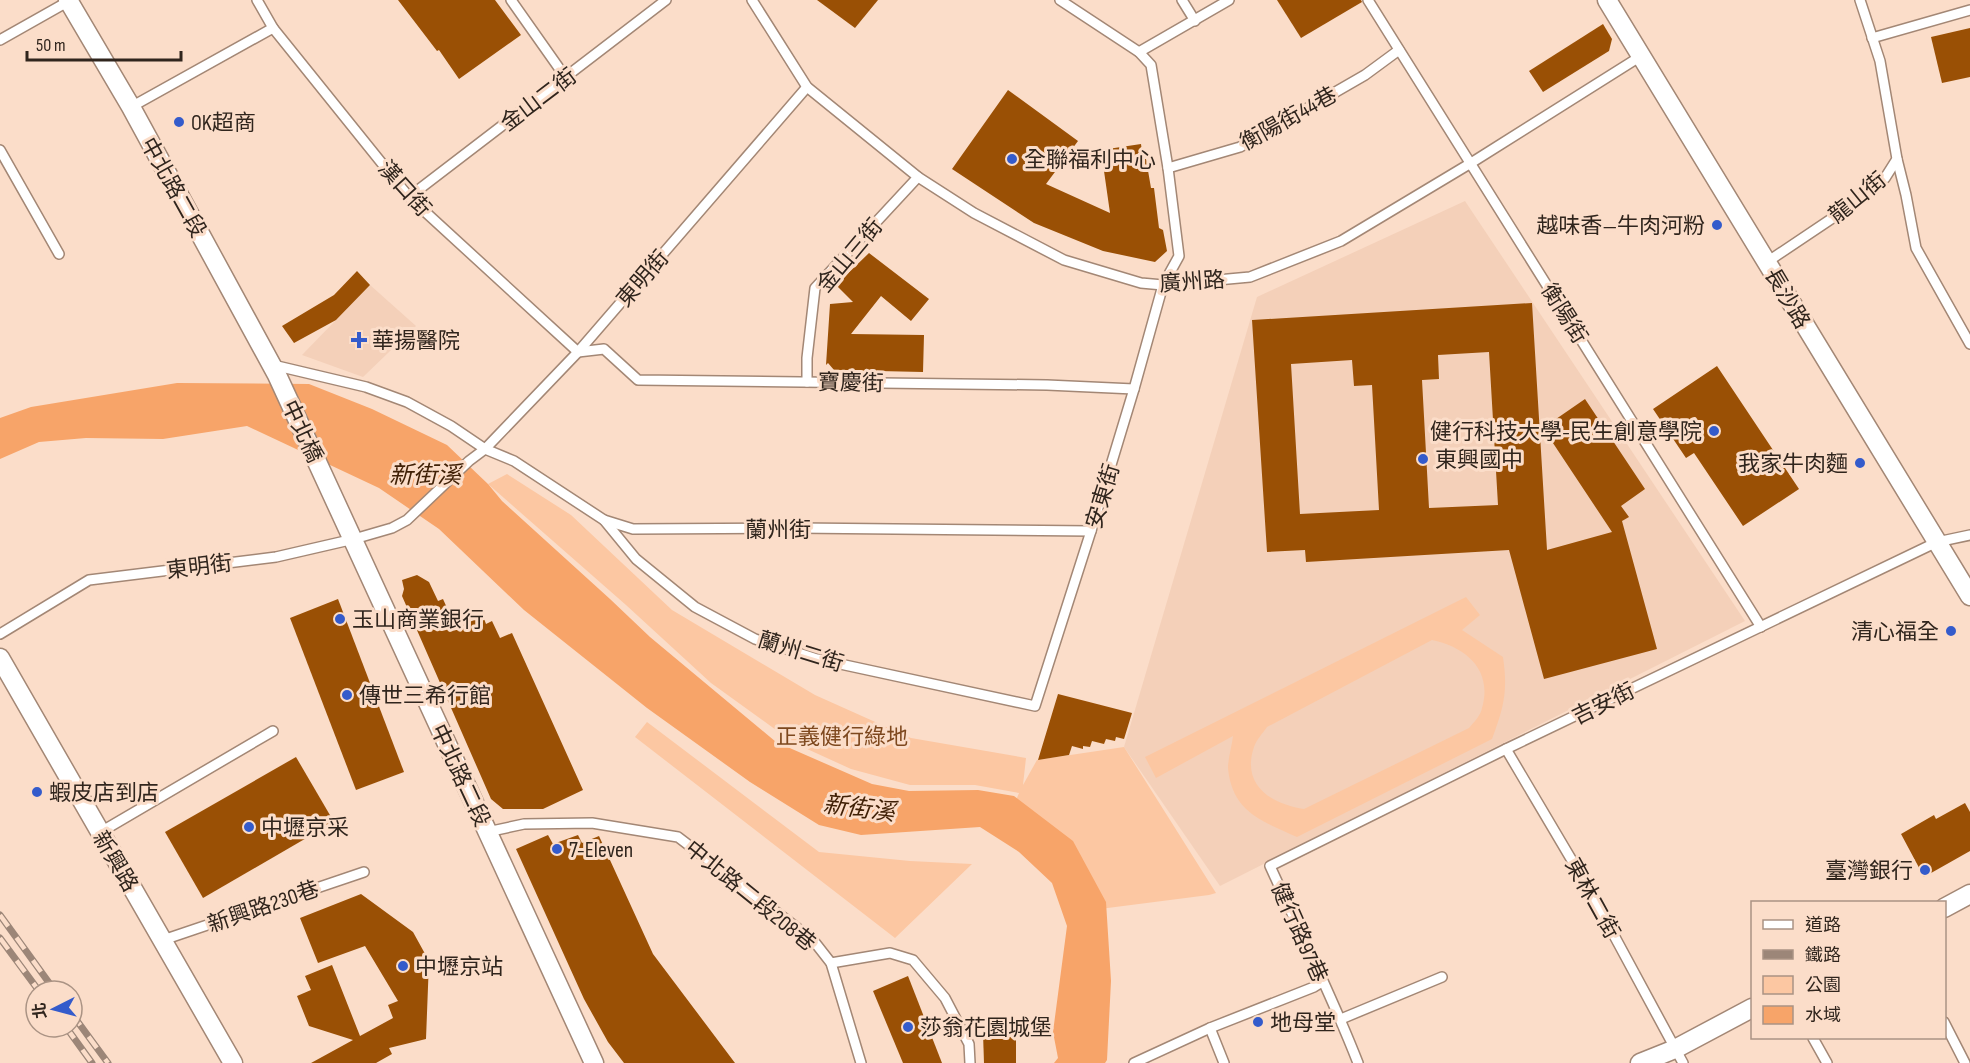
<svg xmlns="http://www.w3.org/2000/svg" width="1970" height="1063" font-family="'Sofia Sans Condensed','Noto Sans TC',sans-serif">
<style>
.built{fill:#f4d0b9}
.green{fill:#fcc7a2;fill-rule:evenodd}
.water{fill:#f7a469}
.building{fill:#9a5005;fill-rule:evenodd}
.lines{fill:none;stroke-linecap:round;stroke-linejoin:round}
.lane-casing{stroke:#a38775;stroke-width:12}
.street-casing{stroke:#a38775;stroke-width:21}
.lane{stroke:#fff;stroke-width:9}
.street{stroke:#fff;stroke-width:18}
.rail-casing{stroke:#9c8678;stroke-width:7}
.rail{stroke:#fbddc9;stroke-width:4.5;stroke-dasharray:14;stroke-linecap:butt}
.poi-dot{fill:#345bcb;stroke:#fbddc9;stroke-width:2}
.labels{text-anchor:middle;stroke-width:6;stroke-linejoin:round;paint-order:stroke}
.street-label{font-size:22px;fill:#30251d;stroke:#fbddc9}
.poi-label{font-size:22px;fill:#30251d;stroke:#fbddc9;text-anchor:start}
.park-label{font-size:22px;fill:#7e481e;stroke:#fbddc9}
.water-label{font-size:24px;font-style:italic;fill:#402006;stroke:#fbddc9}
</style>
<rect width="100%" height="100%" fill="#fbddc9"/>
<g class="built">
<polygon points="1465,201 1745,621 1220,886 1124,747 1257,297"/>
<polygon points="370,285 416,326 363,377 302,355"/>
</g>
<g class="green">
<polygon points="507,474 571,515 672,610 815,695 911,738 1026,758 1023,785 1037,760 1124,747 1216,893 1209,895 1092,910 1011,812 1019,793 975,785 910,785 851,769 794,743 711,683 626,605 488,484"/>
<path d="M1466,597L1480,615L1462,630L1503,657C1508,691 1504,707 1492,739L1297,837C1262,821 1232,812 1228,768C1228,758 1232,746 1233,736L1156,778L1145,757ZM1432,640C1466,647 1493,670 1482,708C1481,715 1474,722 1469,728L1304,809C1271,804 1241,785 1254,747C1256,740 1263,733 1267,727Z"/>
<polygon points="647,722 819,852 910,861 972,864 895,938 635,737"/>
</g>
<polygon class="water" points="177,383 309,384 372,409 447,445 488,484 502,501 610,599 650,637 776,742 872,784 909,791 978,790 1014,796 1073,841 1106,902 1111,981 1107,1060 1105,1063 1054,1063 1058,1058 1053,1032 1067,926 1052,883 1019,852 980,827 861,835 819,825 750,782 647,708 524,610 439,529 379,488 247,426 163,439 86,438 39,442 0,459 0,418 31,407"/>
<g class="building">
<polygon points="398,0 495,0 521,35 459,79 439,50 437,51"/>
<polygon points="817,0 878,0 855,28"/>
<polygon points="1277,0 1361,0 1362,2 1301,38"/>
<polygon points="1603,24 1612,39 1609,51 1543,92 1529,71"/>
<polygon points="1970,28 1970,77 1942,83 1931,37"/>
<polygon points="1008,90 1078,141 1046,184 1110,213 1101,150 1141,144 1143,159 1146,159 1151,188 1154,188 1159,228 1163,230 1167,251 1155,262 1103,251 1034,223 952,169"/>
<polygon points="869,253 929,299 911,321 881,296 851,334 924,335 923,372 834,370 828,363 826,365 830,304 853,302 836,285"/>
<polygon points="357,271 370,285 336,320 294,343 282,326 334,295"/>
<path d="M1532,303L1547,550L1612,532L1543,428L1585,399L1645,489L1621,506L1629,517L1622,521L1657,649L1544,679L1509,550L1306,562L1305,550L1267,552L1252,320ZM1489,352L1498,505L1429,508L1422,380L1439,379L1438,355ZM1352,360L1354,386L1372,385L1379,510L1300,514L1291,364Z"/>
<polygon points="1717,366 1799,489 1743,526 1694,453 1686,458 1653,409"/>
<polygon points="417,575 429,582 438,601 443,599 456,628 483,616 486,624 492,621 500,638 512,633 583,790 543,809 503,809 491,799 402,596 404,589 402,580"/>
<polygon points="338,599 404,772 356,790 290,618"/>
<polygon points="1058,694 1132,713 1124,739 1116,737 1115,741 1106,739 1104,744 1092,741 1090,747 1083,746 1083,749 1072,746 1069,755 1038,760"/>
<polygon points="296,757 334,822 203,898 165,832"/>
<polygon points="1965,803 1970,812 1970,851 1924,877 1901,834 1934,815 1936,819"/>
<polygon points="548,835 553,844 578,835 582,843 599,836 653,954 735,1063 624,1063 608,1042 584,999 516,849"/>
<polygon points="361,894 413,932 429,961 426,1039 389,1048 392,1054 376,1063 311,1063 353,1040 309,1026 297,996 311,990 305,976 332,965 360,1036 393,1018 388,1005 398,1001 365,946 318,963 300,918"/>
<polygon points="908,976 942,1063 903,1063 873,991"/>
<polygon points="1016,1032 1016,1063 984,1063 983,1033"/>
</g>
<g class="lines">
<g class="lane-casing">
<g id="lane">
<polyline points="257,0 273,28 409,197 578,352 604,349 638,380 1047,385 1134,389"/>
<polyline points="511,0 566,78"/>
<polyline points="752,0 807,87 918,177 974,213 1064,260 1141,283 1163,285 1250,277 1341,241 1471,163 1641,56"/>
<polyline points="1182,0 1195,21"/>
<polyline points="1368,0 1761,627"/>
<polyline points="1872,38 1970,10"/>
<polyline points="0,40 69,1"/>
<polyline points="1139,52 1229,0"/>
<polyline points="131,107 273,28"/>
<polyline points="0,150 59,254"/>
<polyline points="1897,159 1906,195 1916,248 1970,344"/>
<polyline points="1168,168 1240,147 1365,75 1399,50"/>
<polyline points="409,197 666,0"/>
<polyline points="1767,262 1852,205 1885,178 1897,159 1880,61 1860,0"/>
<polyline points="273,365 366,387 407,402 451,426 485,449 514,461 604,520 633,529 796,528 1091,531"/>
<polyline points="807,382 807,358 815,288 918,177"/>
<polyline points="604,520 636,559 695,607 755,639 817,659 1035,706 1091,531 1134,389 1163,285 1179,256 1168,168 1151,65 1139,52 1060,0"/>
<polyline points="0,634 89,580 276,557 354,539 392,528 407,520 469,461 485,449 578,352 807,87"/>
<polyline points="1506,749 1590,891 1683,1063"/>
<polyline points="487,832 524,824 592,823 678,837 813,940 831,963 861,1063"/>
<polyline points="99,833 273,731"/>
<polyline points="163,940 364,872"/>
<polyline points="831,963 890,953 913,960 945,998 969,1044 970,1063"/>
<polyline points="1341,1019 1442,977"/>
<polyline points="1944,1022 1965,1063"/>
<polyline points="1210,1028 1224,1063"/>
<polyline points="1813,1038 1827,1063"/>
<polyline points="1134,1063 1210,1028 1314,987 1322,982"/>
<path d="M1358,1063C1332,996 1300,932 1270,866L1506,749L1937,542L1970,535"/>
</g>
</g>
<g class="street-casing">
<g id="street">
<polyline points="68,0 131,107 277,375 594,1063"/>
<polyline points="1607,0 1970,596"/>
<polyline points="0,658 233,1063"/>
<polyline points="1944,908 1970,894"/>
<polyline points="1640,1063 1675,1049 1752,1008"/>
</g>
</g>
<use href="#lane" class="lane"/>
<use href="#street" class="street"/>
<g class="rail-casing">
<g id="rail">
<polyline points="0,915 55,991"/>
<polyline points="0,938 39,991"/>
<polyline points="72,1014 108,1063"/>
<polyline points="66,1027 92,1063"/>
</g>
</g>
<use href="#rail" class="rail"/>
</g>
<g class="poi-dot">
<circle cx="179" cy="122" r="6"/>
<circle cx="1012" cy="159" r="6"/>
<circle cx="1717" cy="225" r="6"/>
<path d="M356 331h6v6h6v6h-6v6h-6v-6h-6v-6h6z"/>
<circle cx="1714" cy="431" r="6"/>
<circle cx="1423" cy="459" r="6"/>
<circle cx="1860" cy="463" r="6"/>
<circle cx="340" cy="619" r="6"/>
<circle cx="1951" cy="631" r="6"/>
<circle cx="347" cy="695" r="6"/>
<circle cx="37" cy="792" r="6"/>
<circle cx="249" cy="827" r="6"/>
<circle cx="557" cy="849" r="6"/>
<circle cx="1925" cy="870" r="6"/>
<circle cx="403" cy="966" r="6"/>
<circle cx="1258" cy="1022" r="6"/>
<circle cx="908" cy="1027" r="6"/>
</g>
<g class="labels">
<g class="street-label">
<text transform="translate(538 99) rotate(-37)" y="8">金山二街</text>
<text transform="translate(1288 118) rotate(-29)" y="8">衡陽街44巷</text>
<text transform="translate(174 187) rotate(61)" y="8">中北路二段</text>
<text transform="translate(405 188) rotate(48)" y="8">漢口街</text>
<text transform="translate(1857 197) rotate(-39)" y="8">龍山街</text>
<text transform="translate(849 255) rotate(-50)" y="8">金山三街</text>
<text transform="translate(642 278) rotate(-49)" y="8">東明街</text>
<text transform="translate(1192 281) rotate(-4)" y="8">廣州路</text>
<text transform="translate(1788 298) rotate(59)" y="8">長沙路</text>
<text transform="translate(1565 313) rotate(58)" y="8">衡陽街</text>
<text transform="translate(851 382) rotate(1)" y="8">寶慶街</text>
<text transform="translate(303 431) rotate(65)" y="8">中北橋</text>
<text transform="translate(1102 496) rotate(-73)" y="8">安東街</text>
<text x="778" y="537">蘭州街</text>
<text transform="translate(199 566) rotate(-7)" y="8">東明街</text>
<text transform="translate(801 651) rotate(17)" y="8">蘭州二街</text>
<text transform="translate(1603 703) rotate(-26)" y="8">吉安街</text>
<text transform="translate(461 775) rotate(65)" y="8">中北路二段</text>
<text transform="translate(116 861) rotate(59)" y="8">新興路</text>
<text transform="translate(751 895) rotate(39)" y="8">中北路二段208巷</text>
<text transform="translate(1593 898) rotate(61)" y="8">東林二街</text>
<text transform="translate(263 906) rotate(-19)" y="8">新興路230巷</text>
<text transform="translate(1300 932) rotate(66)" y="8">健行路97巷</text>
</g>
<g class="poi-label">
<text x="191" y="130">OK超商</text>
<text x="1024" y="167">全聯福利中心</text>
<text x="1705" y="233" text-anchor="end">越味香—牛肉河粉</text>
<text x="372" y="348">華揚醫院</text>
<text x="1702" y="439" text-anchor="end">健行科技大學-民生創意學院</text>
<text x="1435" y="467">東興國中</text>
<text x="1848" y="471" text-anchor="end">我家牛肉麵</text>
<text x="352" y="627">玉山商業銀行</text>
<text x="1939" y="639" text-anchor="end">清心福全</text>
<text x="359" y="703">傳世三希行館</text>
<text x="49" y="800">蝦皮店到店</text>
<text x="261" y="835">中壢京采</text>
<text x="569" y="857">7-Eleven</text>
<text x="1913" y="878" text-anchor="end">臺灣銀行</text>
<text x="415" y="974">中壢京站</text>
<text x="1270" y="1030">地母堂</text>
<text x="920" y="1035">莎翁花園城堡</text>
</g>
<g class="park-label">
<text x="842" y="744">正義健行綠地</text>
</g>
<g class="water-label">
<text x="425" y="483">新街溪</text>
<text transform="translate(859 808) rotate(7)" y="8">新街溪</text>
</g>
</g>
<rect x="1751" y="901" width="195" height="138" fill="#fbddc9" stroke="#aa9384" stroke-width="1.5"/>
<rect x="1763" y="920" width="30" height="9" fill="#ffffff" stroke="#aa9384" stroke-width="1.5"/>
<text x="1805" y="931" font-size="18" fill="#30251d">道路</text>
<rect x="1763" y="950" width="30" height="9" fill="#9c8678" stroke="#aa9384" stroke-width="1.5"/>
<text x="1805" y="961" font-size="18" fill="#30251d">鐵路</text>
<rect x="1763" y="976" width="30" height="18" fill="#fcc7a2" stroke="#aa9384" stroke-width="1.5"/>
<text x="1805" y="991" font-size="18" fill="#30251d">公園</text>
<rect x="1763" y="1006" width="30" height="18" fill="#f7a469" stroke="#aa9384" stroke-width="1.5"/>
<text x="1805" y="1021" font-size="18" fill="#30251d">水域</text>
<g transform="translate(54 1009) rotate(264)"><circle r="28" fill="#fbddc9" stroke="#aa9384" stroke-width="1.5"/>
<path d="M0-4.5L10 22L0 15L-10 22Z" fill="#345bcb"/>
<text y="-9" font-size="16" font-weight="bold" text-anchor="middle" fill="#30251d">北</text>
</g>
<path d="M27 51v9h154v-9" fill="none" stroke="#30251d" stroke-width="3"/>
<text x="36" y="51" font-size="18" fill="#30251d" stroke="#fbddc9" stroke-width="4.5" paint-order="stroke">50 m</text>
</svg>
